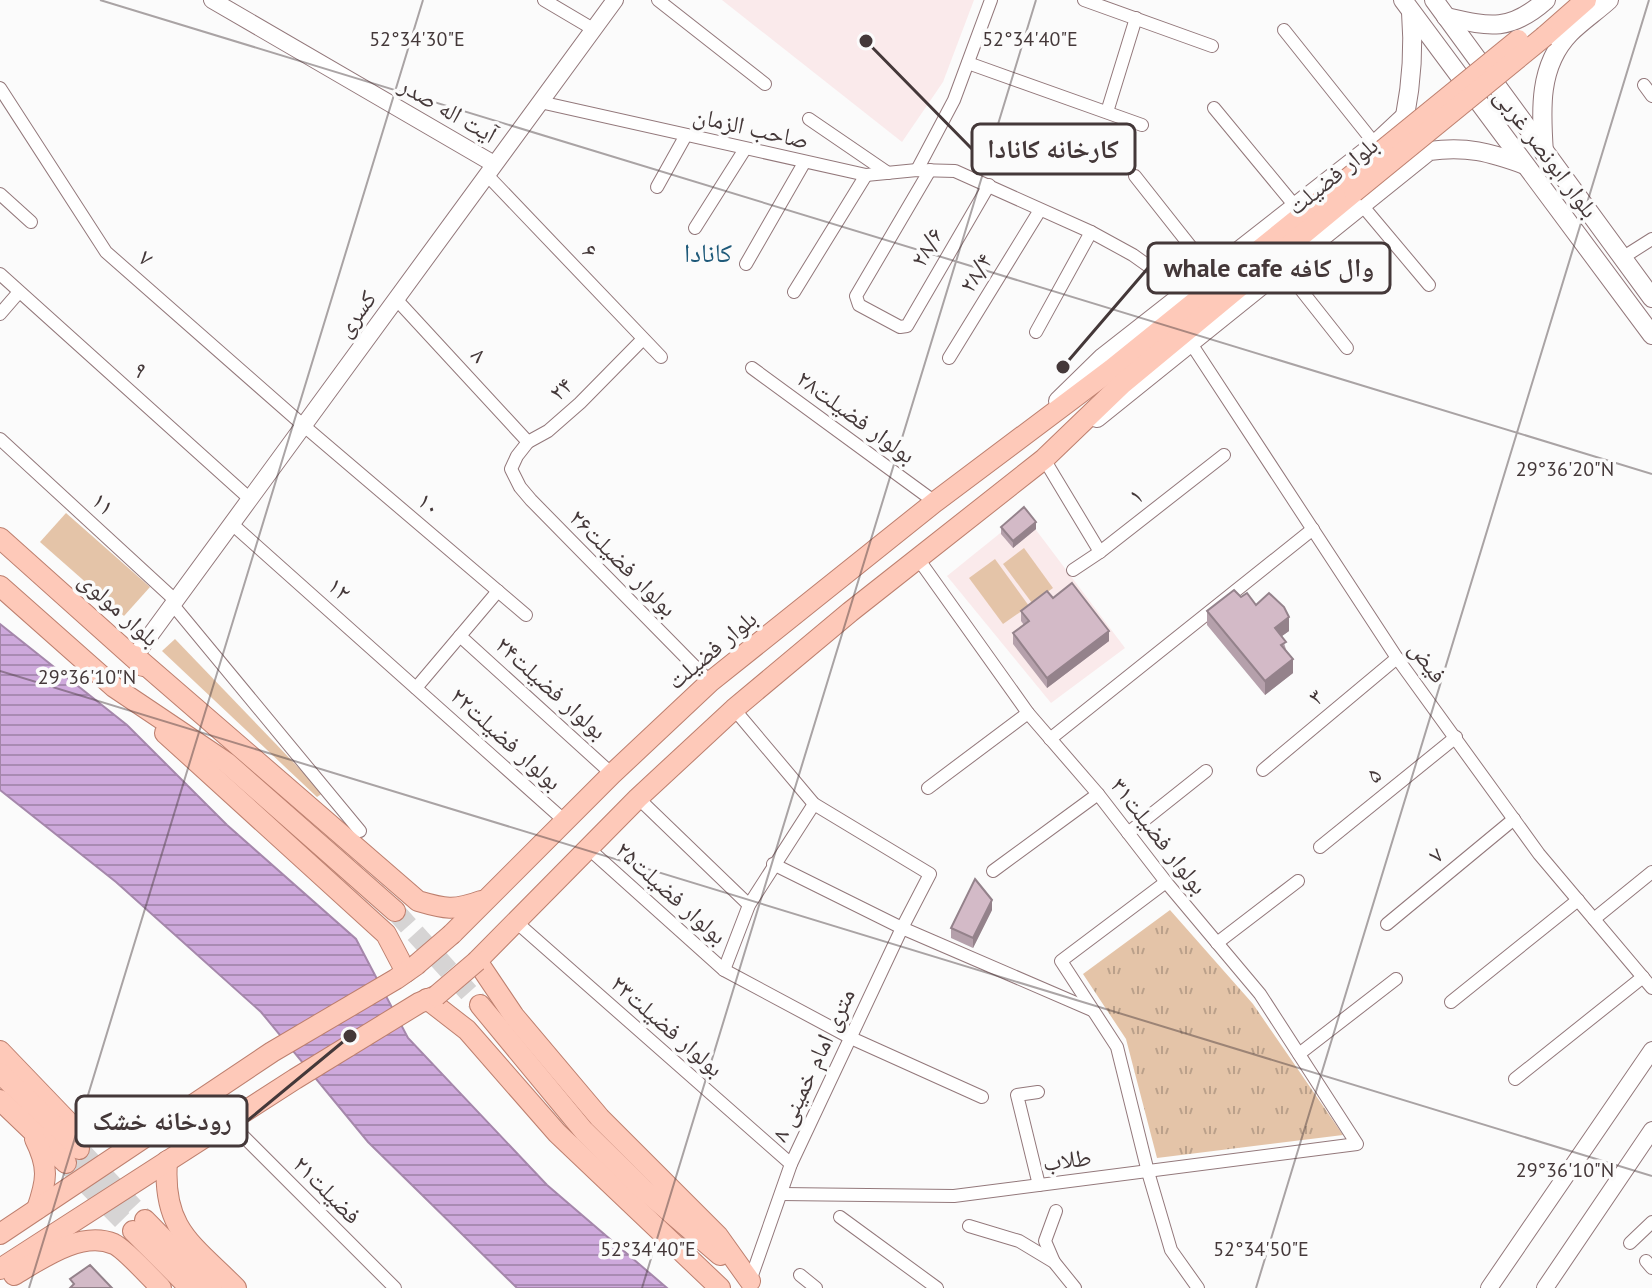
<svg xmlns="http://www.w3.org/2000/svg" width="1652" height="1288" font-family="'PT Sans','Noto Naskh Arabic',sans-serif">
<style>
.built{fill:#faeaeb}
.green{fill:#e4c4a8}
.park{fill:url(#park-tufts)}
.water{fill:url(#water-rules);stroke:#a587ab;stroke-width:2}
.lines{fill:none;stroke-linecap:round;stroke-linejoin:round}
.primary-tunnel{stroke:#d6d4d4;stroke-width:20;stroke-dasharray:20 10;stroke-linecap:butt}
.minor-casing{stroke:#93787b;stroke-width:14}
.tertiary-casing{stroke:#93787b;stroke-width:18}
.secondary-casing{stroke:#93787b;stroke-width:20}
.primary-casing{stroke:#bd7f6e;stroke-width:22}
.minor{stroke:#fff;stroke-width:12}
.tertiary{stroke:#fff;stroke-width:16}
.secondary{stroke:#fff;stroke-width:18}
.primary{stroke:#fec9b9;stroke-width:20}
.primary-bridge-casing{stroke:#bd7f6e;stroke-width:22;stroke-linecap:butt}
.primary-bridge{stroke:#fec9b9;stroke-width:20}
.wall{fill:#b5a0ab}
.shaded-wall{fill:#94828b}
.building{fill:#d3bac7;stroke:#94828b;stroke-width:2}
.ticks{fill:none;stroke:#443839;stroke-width:2;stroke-opacity:0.45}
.labels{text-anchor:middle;stroke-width:7;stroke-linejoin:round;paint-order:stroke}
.street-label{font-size:24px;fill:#443839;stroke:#fbfbfb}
.neighbourhood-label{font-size:26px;fill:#1e5979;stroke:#fbfbfb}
.ticks-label{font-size:20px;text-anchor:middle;fill:#443839;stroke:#fbfbfb;stroke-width:7;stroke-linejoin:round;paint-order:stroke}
.leader{fill:none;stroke:#443839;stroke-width:3}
.callout-dot{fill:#443839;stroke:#fbfbfb;stroke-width:3}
.callout{fill:#fbfbfb;stroke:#443839;stroke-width:3}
.callout-label{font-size:26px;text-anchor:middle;font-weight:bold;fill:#443839}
</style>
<defs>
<pattern id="park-tufts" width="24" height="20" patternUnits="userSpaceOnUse" patternTransform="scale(2)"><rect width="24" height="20" fill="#e4c4a8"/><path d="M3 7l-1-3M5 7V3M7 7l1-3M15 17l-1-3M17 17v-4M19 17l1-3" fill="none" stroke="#baa08a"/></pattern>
<pattern id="water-rules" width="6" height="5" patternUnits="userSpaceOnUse" patternTransform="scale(2)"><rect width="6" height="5" fill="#cea9dc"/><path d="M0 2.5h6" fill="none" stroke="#a98bb3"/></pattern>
</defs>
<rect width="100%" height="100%" fill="#fbfbfb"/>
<g class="built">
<polygon points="722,0 974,0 943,82 902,142"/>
<polygon points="1024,514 1125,648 1051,703 947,576"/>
</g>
<g class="green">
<polygon points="66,513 150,587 124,616 40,542"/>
<polygon points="1024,548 1053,588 1032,603 1003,564"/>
<polygon points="995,559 1029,606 1003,624 969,578"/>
<polygon points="175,639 323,793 317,797 162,651"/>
</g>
<polygon class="park" points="1170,910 1253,1004 1343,1135 1157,1158 1126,1039 1083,974"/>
<polygon class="water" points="0,624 127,725 227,825 356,939 408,1038 547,1185 667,1288 517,1288 368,1142 261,1012 116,882 0,790"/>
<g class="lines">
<g class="primary-tunnel">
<polyline points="395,911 480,1005"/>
<polyline points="79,1149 145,1220"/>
<polyline points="66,1163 133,1231"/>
</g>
<g class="minor-casing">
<g id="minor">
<polyline points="544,0 593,29"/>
<polyline points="658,0 765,84"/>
<polyline points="1084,0 1212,46"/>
<polyline points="1284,30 1375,144"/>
<polyline points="968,63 1142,125"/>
<polyline points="1644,85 1652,96"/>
<polyline points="0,88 106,252 304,426 526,615"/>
<polyline points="540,102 866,175 917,170 955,171 1091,232 1133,255 1185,292"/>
<polyline points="1214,108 1295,206"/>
<polyline points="1107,112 1136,18"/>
<polyline points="809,119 888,173"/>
<polyline points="917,170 954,100 991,0"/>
<polyline points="930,170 856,296 859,305 900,327 907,326 989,185"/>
<polyline points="487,175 661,357"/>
<polyline points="1135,176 1210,271"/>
<polyline points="657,187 686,135"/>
<polyline points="0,194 31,222"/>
<polyline points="1361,204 1429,285"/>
<polyline points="695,228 745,149"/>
<polyline points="1622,258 1652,239"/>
<polyline points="746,264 804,163"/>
<polyline points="1283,267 1347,348"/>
<polyline points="0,274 250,499"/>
<polyline points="794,292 866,175"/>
<polyline points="396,299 528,442"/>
<polyline points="0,314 19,292"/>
<polyline points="1036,332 1091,232"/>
<polyline points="643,339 580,403 548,431 528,442 517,456 511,469 520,487 531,500 710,682"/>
<polyline points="1192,345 1397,658 1539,854 1652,988"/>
<polyline points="949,358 1040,210"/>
<polyline points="752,368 935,502"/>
<polyline points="0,439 176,601"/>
<polyline points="1044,459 1100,552"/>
<polyline points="232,524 566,822"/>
<polyline points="1073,570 1100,552 1224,455"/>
<polyline points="173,605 360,831"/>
<polyline points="460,636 612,774"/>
<polyline points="416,688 498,591"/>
<polyline points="734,709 814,804 930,874 902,928 791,1164 750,1281"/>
<polyline points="1050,739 1313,529"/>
<polyline points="1263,770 1397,658"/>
<polyline points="928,788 1028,713"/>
<polyline points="638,798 749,905"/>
<polyline points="1128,833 1206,771"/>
<polyline points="1320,847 1456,737"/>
<polyline points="588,848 724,970 851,1038 982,1097"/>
<polyline points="773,864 902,928 1092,1010"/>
<polyline points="993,871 1098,794"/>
<polyline points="1166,882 1061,961 1117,1047 1148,1172 1171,1250 1198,1288"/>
<polyline points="1594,919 1652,872"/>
<polyline points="515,921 791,1164"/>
<polyline points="1387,924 1514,819"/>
<polyline points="1217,943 1298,881"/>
<polyline points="724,970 749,905 814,804"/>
<polyline points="1451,1002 1578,900"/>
<polyline points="1299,1054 1396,979"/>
<polyline points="1515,1079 1643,977"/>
<polyline points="1038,1092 1017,1095 1039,1185"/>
<polyline points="229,1122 395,1288"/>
<polyline points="781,1194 954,1196 1357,1144 1260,994 1166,882 1098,794 1028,713 919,560"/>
<polyline points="840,1217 937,1288"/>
<polyline points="969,1226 1019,1241 1054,1262 1075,1288"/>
<polyline points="1630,1243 1652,1222"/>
<polyline points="1646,1261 1652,1268"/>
<polyline points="1054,1262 1045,1241 1056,1211"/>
<polyline points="800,1275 816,1288"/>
</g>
</g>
<g class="tertiary-casing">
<g id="tertiary">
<polyline points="212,0 494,164"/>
<polyline points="135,656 615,0"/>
<polyline points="1489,1288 1652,1050"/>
<polyline points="1545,1288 1652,1130"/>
</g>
</g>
<g class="secondary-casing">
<g id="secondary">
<polyline points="1403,0 1652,335"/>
<polyline points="1434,0 1652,298"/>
<path d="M1446,17C1490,27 1510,32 1546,0"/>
<path d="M1405,116C1412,80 1414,48 1411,12"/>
<path d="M1544,153C1541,110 1538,66 1570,33C1582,21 1597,11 1609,0"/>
<polyline points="1058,401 1103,357 1375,144 1405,116"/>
<path d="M1097,418L1429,151C1467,146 1489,152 1525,165"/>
</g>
</g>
<g class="primary-casing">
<g id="primary">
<polyline points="1545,36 1586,0"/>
<polyline points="0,538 143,666"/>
<polyline points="0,586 114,687 227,763 395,911"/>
<path d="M135,656L418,901C445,909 454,911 481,901"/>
<polyline points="165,733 386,934 406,972"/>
<polyline points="452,934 612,774 710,682 935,502 1112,369 1346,180"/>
<polyline points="427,999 467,1030 557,1133 720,1288"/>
<polyline points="480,1005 584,1131 642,1188 720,1255"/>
<polyline points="0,1051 73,1127 97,1136 147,1134"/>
<polyline points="0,1073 79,1149"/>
<polyline points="0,1100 66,1163"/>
<path d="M35,1139C49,1167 47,1180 37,1209"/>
<path d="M167,1161C162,1229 192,1244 236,1288"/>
<polyline points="145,1220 212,1288"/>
<polyline points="133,1231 190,1288"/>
<polyline points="0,1234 272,1052 396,979 416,965"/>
<polyline points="0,1269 295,1079 419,1003 436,996"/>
<path d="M14,1275C41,1259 81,1230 114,1244C125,1249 151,1278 161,1288"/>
<polyline points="750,1281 718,1236 600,1118 514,1016 477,961 638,798 734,709 850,612 1044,459 1122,384 1354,192"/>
</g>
</g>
<use href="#minor" class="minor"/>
<use href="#tertiary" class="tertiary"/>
<use href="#secondary" class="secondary"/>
<use href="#primary" class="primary"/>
<g class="primary-bridge-casing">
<g id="primary-bridge">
<polyline points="1346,180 1518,40"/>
<polyline points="1354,192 1545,36"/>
<polyline points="416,965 452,934"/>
<polyline points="436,996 477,961"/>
</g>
</g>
<use href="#primary-bridge" class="primary-bridge"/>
</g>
<g class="wall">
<polygon points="1001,527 1036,529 1013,548 1001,534"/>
<polygon points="1241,597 1256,605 1289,631 1282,636 1293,673 1265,695 1207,625 1207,611"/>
<polygon points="1053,598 1109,641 1047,688 1013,644 1013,633 1024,625 1021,621 1021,611"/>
<polygon points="992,910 973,948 951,938 951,928"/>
</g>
<g class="shaded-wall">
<polygon points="1036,522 1036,529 1013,548 1013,541"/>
<polygon points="1289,617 1289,631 1275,641 1275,628"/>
<polygon points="1109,631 1109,641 1047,688 1047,678"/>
<polygon points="1293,659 1293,673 1265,695 1265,681"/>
<polygon points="992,900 992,910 973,948 973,938"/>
</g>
<g class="building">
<polygon points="1024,507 1036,522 1013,541 1001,527"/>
<polygon points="1072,583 1109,631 1047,678 1013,633 1029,621 1021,611 1047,591 1053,598"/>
<polygon points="1234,590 1241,597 1247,593 1256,605 1269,593 1284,607 1289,617 1275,628 1286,642 1281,645 1293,659 1265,681 1207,611"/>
<polygon points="975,879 992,900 973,938 951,928"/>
<polygon points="90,1265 112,1288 70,1288 74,1284 70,1279"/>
</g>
<path class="ticks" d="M100,0L1652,474M0,671L1652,1176M29,1288L423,0M642,1288L1036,0M1256,1288L1649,0"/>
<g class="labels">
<g class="street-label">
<text transform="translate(448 110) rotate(30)" y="8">آیت اله صدر</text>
<text transform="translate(751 128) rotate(13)" y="8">صاحب الزمان</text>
<text transform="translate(1546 153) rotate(53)" y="8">بلوار ابونصر غربی</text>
<text transform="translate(1333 176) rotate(-39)" y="8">بلوار فضیلت</text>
<text transform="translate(927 247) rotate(-60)" y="8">۲۸/۶</text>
<text transform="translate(590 251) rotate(46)" y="8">۶</text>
<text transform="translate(146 258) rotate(41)" y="8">۷</text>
<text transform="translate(976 273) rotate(-58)" y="8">۲۸/۴</text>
<text transform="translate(356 314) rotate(-54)" y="8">کسری</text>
<text transform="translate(479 355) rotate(47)" y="8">۸</text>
<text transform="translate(140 370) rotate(42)" y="8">۹</text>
<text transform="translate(561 389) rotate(-43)" y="8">۲۴</text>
<text transform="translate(856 417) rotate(36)" y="8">بولوار فضیلت۲۸</text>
<text transform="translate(1136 496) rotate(-38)" y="8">۱</text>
<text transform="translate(103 504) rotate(43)" y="8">۱۱</text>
<text transform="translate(429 504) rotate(40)" y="8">۱۰</text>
<text transform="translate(623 563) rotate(45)" y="8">بولوار فضیلت۲۶</text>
<text transform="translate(339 589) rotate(42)" y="8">۱۲</text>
<text transform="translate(119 609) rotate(42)" y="8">بلوار مولوی</text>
<text transform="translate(712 650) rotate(-40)" y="8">بلوار فضیلت</text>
<text transform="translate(1428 662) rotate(54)" y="8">فیض</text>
<text transform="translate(551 688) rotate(42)" y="8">بولوار فضیلت۲۴</text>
<text transform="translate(1316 697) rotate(-40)" y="8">۳</text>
<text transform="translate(506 739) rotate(42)" y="8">بولوار فضیلت۲۲</text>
<text transform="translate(1374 775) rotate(-39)" y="8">۵</text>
<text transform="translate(1159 836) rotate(52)" y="8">بولوار فضیلت۳۱</text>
<text transform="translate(1436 855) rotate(-40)" y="8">۷</text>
<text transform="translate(671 893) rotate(42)" y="8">بولوار فضیلت۲۵</text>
<text transform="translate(667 1026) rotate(41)" y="8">بولوار فضیلت۲۳</text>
<text transform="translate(813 1065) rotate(-65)" y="8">۸ متری امام خمینی</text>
<text transform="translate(1067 1160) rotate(-7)" y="8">طلاب</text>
<text transform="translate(327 1190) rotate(45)" y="8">فضیلت۲۱</text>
</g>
<g class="neighbourhood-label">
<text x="708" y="262">کانادا</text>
</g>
</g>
<g class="ticks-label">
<text x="417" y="46">52°34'30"E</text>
<text x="1030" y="46">52°34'40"E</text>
<text x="1565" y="476">29°36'20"N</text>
<text x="87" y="684">29°36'10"N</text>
<text x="1565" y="1177">29°36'10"N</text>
<text x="648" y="1256">52°34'40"E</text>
<text x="1261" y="1256">52°34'50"E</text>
</g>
<path class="leader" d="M866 41L972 149M1063 367L1148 268M350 1036L247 1121"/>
<g class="callout-dot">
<circle cx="866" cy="41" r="8"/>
<circle cx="1063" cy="367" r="8"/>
<circle cx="350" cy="1036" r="8"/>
</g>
<g class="callout">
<rect x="972" y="124" width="163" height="50" rx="8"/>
<rect x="1148" y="243" width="242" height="50" rx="8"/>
<rect x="76" y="1096" width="171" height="50" rx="8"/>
</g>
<g class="callout-label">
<text x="1053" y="158">کارخانه کانادا</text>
<text x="1269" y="277">whale cafe وال کافه</text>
<text x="162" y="1130">رودخانه خشک</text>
</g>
</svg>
